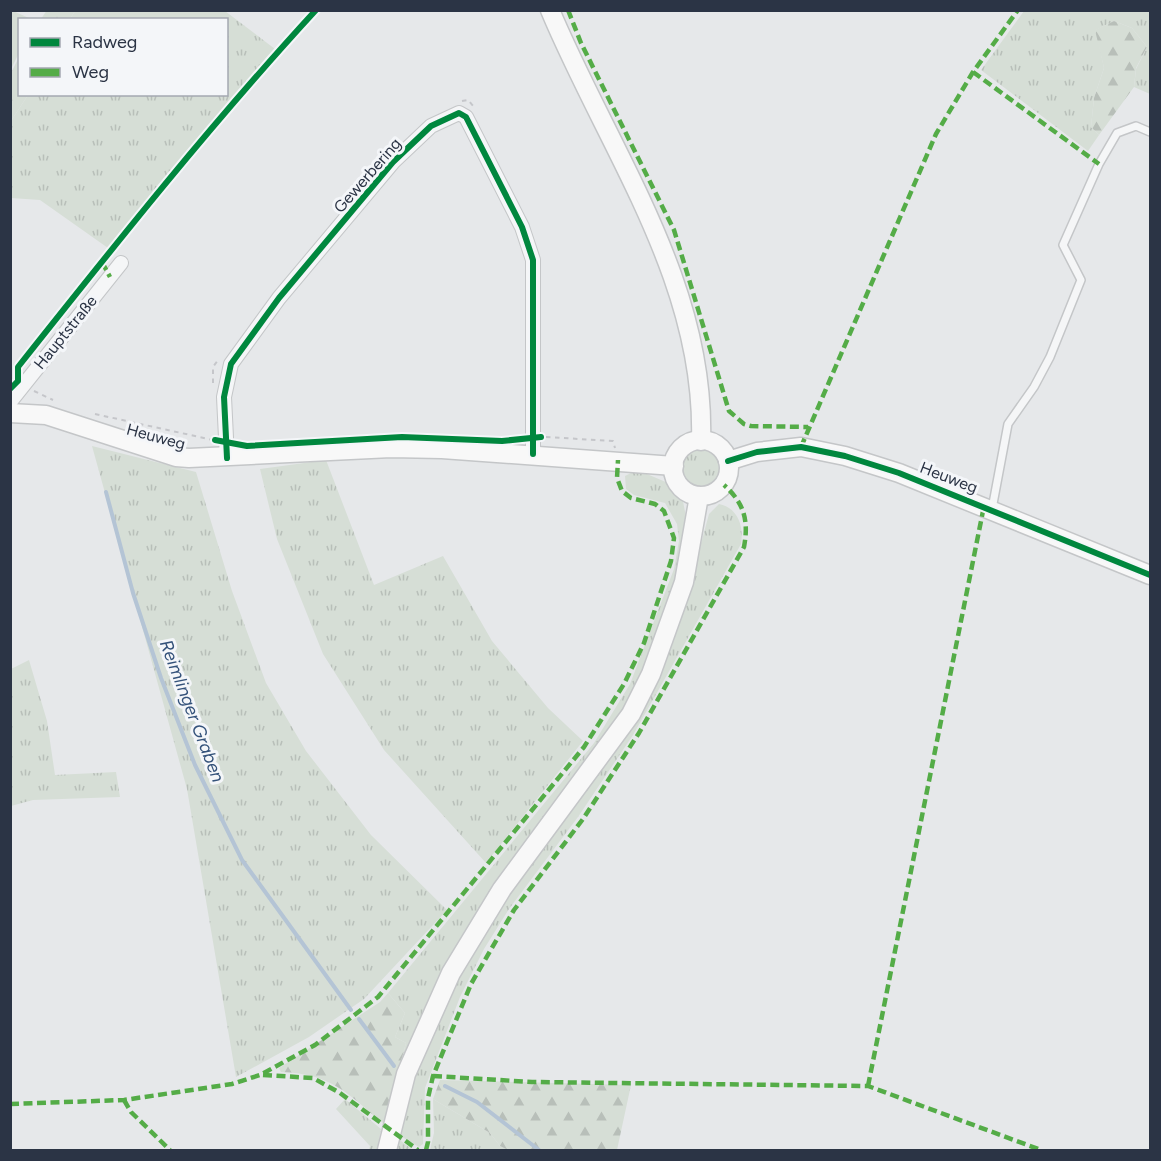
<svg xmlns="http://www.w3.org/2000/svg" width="1161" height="1161" font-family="Figtree,sans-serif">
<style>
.grass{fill:url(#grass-tufts)}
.forest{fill:url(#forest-firs)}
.pitch{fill:#d6ded6}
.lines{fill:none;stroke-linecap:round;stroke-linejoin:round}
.stream{stroke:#b4c4d5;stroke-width:4}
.lane-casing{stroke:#c4c6c8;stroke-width:10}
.street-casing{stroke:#c4c6c8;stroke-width:16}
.secondary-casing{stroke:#c4c6c8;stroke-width:21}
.path{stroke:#c5c6ca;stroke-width:2;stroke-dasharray:4.5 4.5;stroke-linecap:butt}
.lane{stroke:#f5f6f7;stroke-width:7}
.street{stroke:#f5f6f7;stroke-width:14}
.secondary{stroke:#f8f8f8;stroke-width:18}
.quiet{stroke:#54ac47;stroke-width:4.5;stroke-dasharray:9 4.5;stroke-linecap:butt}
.cycleway-casing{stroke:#f4f6f9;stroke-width:10}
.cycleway{stroke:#00873e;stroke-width:6}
.labels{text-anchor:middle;stroke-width:6;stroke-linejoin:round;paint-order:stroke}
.street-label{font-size:16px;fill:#2b3445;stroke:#f4f6f9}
.water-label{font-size:18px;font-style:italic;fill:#34527a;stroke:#f4f6f9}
</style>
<defs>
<pattern id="grass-tufts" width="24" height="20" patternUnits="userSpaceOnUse" patternTransform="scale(1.5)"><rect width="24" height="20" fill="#d6ded6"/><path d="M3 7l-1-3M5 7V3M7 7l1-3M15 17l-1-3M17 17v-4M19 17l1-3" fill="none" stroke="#b8bfb9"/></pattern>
<pattern id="forest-firs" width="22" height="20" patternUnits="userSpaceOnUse" patternTransform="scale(1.5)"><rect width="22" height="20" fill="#d6ded6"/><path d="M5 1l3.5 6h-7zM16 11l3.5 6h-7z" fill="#b8bfb9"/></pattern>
</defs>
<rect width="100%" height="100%" fill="#e6e8ea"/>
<g class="grass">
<polygon points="75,11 225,11 275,49 108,248 40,200 11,198 11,121 28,95 226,94 226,20 70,19"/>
<polygon points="1024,11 1150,11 1150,94 1134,87 1136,69 1147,47 1132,28 1114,21 1096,30 1104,68 1094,98 1091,127 1099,135 1088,151 981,70"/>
<polygon points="92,446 196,472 232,591 266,683 306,751 371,835 447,910 364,999 309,1037 236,1077 187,789"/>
<circle cx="702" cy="467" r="20"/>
<polygon points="326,460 374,585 443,556 492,641 548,708 583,741 486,863 384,750 323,654 277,539 260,469"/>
<polygon points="633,472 647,474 675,486 682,496 687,522 683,558 641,678 614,725 495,889 387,1128 384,1124 406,1043 395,1037 405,1013 388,993 594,743 630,684 674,569 679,541 677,524 665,503 634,495 626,489 625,476"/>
<path d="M719,504C738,508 744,526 741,544L633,735L578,817L509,909L484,949L460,997L425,1088L423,1144L419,1147L402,1137L401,1141L413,1150H395L418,1064L451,990L504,899L588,786L696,562L709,514Z"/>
<polygon points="29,660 47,721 55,775 116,772 120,797 33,800 11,806 11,669"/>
<polygon points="345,1099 381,1129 377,1150 369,1150 370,1146 336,1109"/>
<polygon points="433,1099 490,1133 500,1146 508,1150 430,1150 434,1133"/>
</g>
<g class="forest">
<polygon points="47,10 75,10 75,11 70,19 41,19"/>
<polygon points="1114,21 1132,28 1147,47 1136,68 1134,87 1099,135 1091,127 1094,98 1104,68 1095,30"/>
<polygon points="19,57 20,94 28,95 11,121 11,73"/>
<path d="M388,993L405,1013L395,1037L406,1043L384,1124C346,1093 333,1074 281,1072L279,1068L380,1002Z"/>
<polygon points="440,1080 631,1085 617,1150 508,1150 500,1146 490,1133 433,1099"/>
</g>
<polygon class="pitch" points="11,10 31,19 20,20 19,53 11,69"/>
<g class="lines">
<g class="stream">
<polyline points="106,492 133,593 161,678 195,765 242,860 351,1010"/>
<polyline points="359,1019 394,1066"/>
<polyline points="445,1086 477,1102 539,1150"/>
</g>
<g class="lane-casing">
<polyline id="lane" points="992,509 1008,424 1034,387 1050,357 1081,280 1063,245 1099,164 1117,133 1136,126 1150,132"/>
</g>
<g class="street-casing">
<g id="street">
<polyline points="10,402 121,263"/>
<polyline points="227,458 224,397 231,364 279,298 393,162 431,126 459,113 466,117 522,227 533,260 533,454"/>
</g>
</g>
<g class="secondary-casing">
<g id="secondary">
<path d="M550,10C609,151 706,282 701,441"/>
<polyline points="10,413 46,415 176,457 189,458 391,448 442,449 674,466"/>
<circle cx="701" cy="468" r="28"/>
<polyline points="728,461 757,452 801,447 845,456 899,473 1150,575"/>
<polyline points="387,1150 406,1074 451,973 502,889 631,714 651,674 684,582 699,496"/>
</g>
</g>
<g class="path">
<polyline points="462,101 468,100 474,107"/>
<polyline points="213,383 213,367 218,360"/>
<polyline points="34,391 53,400"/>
<polyline points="95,414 213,440"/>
<polyline points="546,437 613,441 615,448"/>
</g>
<use href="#lane" class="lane"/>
<use href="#street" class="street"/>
<use href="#secondary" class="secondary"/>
<g class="quiet">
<polyline points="568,10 581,43 674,230 729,411 744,424 751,426 808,427"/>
<polyline points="973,72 1099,164"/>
<polyline points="102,262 110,277"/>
<polyline points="801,447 936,134 973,72 1018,10"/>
<polyline points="263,1075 313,1078 340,1093 418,1150"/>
<polyline points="433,1076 532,1082 868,1086 1041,1150"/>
<polyline points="868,1086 984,506"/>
<polyline points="124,1100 131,1112 170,1150"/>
<polyline points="10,1104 124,1100 232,1084 260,1075 315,1045 378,997 584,747 624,684 644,643 671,561 674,538 664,511 655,504 631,498 622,491 617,478 618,460"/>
<path d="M426,1150L428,1142V1098L433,1076L471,984L514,910L583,819L639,733L744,547C749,520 744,503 724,485"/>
</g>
<g class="cycleway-casing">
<g id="cycleway">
<path d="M10,389L18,381V367C114,246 211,124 316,10"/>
<polyline points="215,440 247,446 402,437 502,441 541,437"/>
<polyline points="227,458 224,397 231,364 279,298 393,162 431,126 459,113 466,117 522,227 533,260 533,454"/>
<polyline points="728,461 757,452 801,447 845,456 899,473 1150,575"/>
</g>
</g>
<use href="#cycleway" class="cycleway"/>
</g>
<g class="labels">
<g class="street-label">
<text transform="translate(367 175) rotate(-49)" y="6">Gewerbering</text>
<text transform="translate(65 332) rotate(-51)" y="6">Hauptstraße</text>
<text transform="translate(156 436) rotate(15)" y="6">Heuweg</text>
<text transform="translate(949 477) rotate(21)" y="6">Heuweg</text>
</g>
<g class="water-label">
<text transform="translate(192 711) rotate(69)" y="6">Reimlinger Graben</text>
</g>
</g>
<rect width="1161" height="1161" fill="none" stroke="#2b3445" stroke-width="24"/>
<rect x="18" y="18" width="210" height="78" fill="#f4f6f9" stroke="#a4a8b1" stroke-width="1.5"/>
<rect x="30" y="38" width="30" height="9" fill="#00873e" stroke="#a4a8b1" stroke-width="1.5"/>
<text x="72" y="48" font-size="18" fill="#2b3445">Radweg</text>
<rect x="30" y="68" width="30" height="9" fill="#54ac47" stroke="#a4a8b1" stroke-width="1.5"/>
<text x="72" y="78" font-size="18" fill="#2b3445">Weg</text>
</svg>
